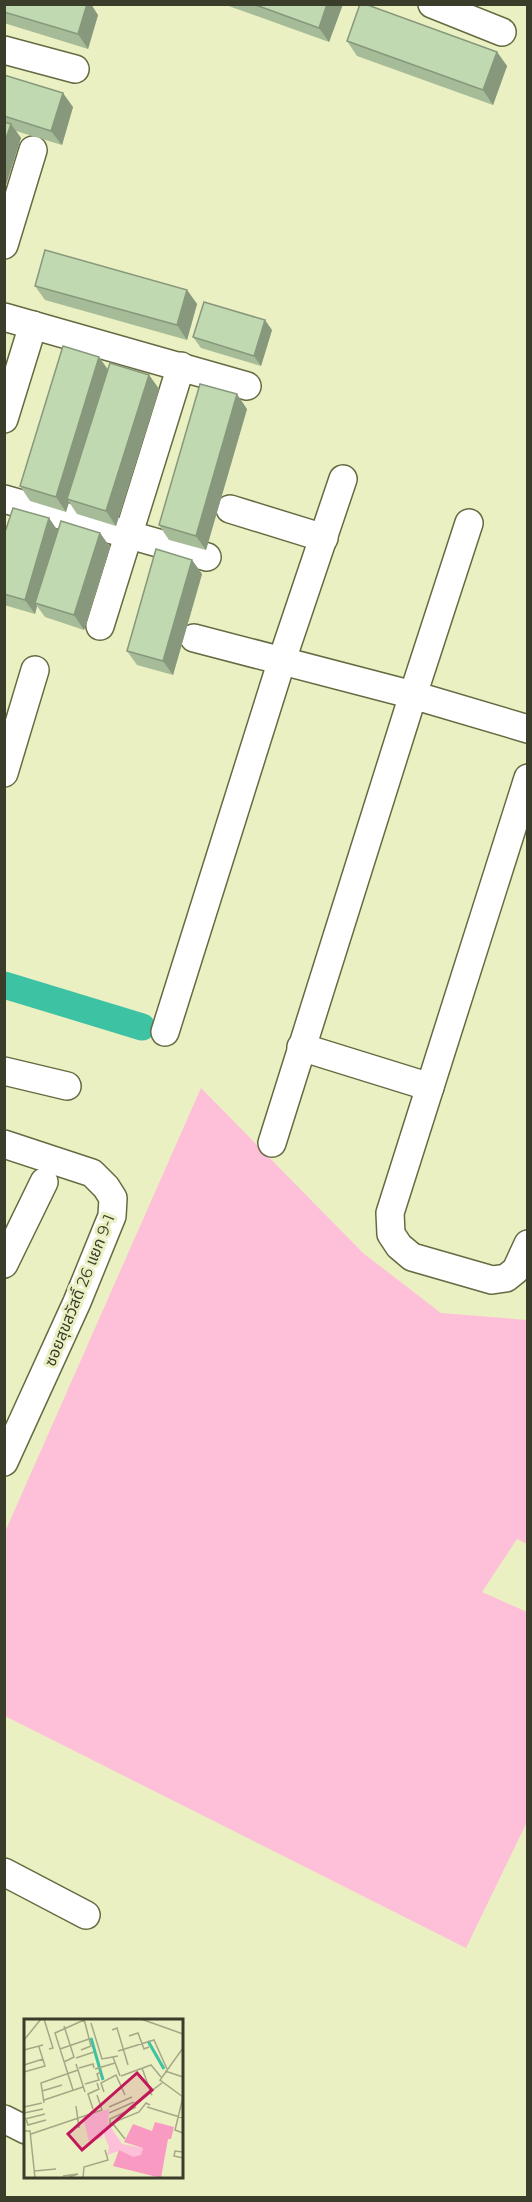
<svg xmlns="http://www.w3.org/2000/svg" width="532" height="2202" font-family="Montserrat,'Noto Sans Thai',sans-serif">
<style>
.green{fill:#fdc0d8}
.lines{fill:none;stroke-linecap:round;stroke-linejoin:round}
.canal{stroke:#3dc2a3;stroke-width:27}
.minor-casing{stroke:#666a41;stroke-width:30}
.minor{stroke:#fff;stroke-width:27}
.wall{fill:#a6bb98}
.shaded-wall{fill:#87987c}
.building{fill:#c1d9b1;stroke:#87987c;stroke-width:1.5}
.labels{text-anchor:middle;stroke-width:6;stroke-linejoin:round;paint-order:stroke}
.street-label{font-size:16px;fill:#3b3d2b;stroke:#eaf0c2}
.inset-river{fill:none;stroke:#3dc2a3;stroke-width:3}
.inset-road{fill:none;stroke:#a4a886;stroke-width:1.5}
.view{fill:#c2185b;fill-opacity:0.15;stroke:#c2185b;stroke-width:3}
.inset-edge{fill:none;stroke:#3b3d2b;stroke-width:3}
</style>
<rect width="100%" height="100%" fill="#eaf0c2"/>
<polygon class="green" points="201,1088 363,1253 441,1313 527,1320 527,1544 517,1539 482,1592 527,1612 527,1822 466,1948 5,1716 5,1532"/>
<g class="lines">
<polyline class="canal" points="4,985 142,1027"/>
<g class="minor-casing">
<g id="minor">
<polyline points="432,4 502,32"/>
<polyline points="4,50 75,69"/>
<polyline points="4,245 33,150"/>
<polyline points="4,317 247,386"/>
<polyline points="4,419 33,325"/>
<polyline points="4,499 207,557"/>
<polyline points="230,509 324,538"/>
<polyline points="100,626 181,366"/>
<polyline points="194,638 413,695 528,729"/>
<polyline points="4,773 35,670"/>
<polyline points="528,778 390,1213 391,1234 399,1246 412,1257 492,1280 506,1278 516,1270 528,1244"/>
<polyline points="165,1032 282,660 343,479"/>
<polyline points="301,1047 430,1087"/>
<polyline points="4,1071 67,1086"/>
<polyline points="272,1143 413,695 469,523"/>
<polyline points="4,1144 92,1173 106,1187 113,1198 112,1216 77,1302 4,1462"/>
<polyline points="4,1264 44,1182"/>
<polyline points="4,1872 86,1915"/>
<polyline points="4,2119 26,2130"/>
</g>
</g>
<use href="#minor" class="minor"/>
</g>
<g class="wall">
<polygon points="4,4 98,15 88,49 4,23"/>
<polygon points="223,4 343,4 329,42"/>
<polygon points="347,41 497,52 507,66 493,105 357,56"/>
<polygon points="4,75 73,107 62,145 16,131 21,138 4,191"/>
<polygon points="35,286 187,290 197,304 187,340 45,300"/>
<polygon points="272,330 261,366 201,348 193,337"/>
<polygon points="99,357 108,369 149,375 159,389 116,526 77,514 69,502 66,512 30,501 20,486"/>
<polygon points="247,409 206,550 169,540 159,525"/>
<polygon points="49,518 58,531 100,533 110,547 84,630 45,617 37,606 35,614 4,605 4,535"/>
<polygon points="192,560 202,574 173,675 137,665 127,651"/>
</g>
<g class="shaded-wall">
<polygon points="87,4 91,4 98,15 88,49 78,34"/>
<polygon points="327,4 343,4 329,42 319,28"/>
<polygon points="497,52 507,66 493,105 483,90"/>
<polygon points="63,93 73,107 62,145 51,131"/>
<polygon points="11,124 21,138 4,191 4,144"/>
<polygon points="187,290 197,304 187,340 177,325"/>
<polygon points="265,320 272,330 261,366 254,356"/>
<polygon points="99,357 109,372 67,499 69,502 66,512 56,497"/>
<polygon points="149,375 159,389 116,526 106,511"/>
<polygon points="237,394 247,409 206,550 196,536"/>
<polygon points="49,518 59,533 35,603 37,606 35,614 25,600"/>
<polygon points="100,533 110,547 84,630 74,615"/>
<polygon points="192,560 202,574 173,675 163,661"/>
</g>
<g class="building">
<polygon points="4,4 87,4 78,34 4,12"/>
<polygon points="253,4 327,4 319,28"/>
<polygon points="360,4 365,4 497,52 483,90 347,41"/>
<polygon points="4,75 63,93 51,131 4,116"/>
<polygon points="4,122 11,124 4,144"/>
<polygon points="45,250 187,290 177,325 35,286"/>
<polygon points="204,302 265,320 254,356 193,337"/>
<polygon points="63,346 99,357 56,497 20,486"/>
<polygon points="110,363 149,375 106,511 67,499"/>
<polygon points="200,384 237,394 196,536 159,525"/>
<polygon points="13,508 49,518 25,600 4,594 4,535"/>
<polygon points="61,521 100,533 74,615 35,603"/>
<polygon points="156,549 192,560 163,661 127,651"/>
</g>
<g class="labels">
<g class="street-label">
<text transform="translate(79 1290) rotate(-68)" y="6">ซอยสุขสวัสดิ์ 26 แยก 9-1</text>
</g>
</g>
<g transform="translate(24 2019)">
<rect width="159" height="159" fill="#eaf0c2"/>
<path d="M85,90L84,104L98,125L119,129L117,137L109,139L95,132L83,136L85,128L79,113L78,119L65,122L59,98Z" fill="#fdc0d8"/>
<path d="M131,103L150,108L147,120H144L137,159L89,147L95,131L109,138L117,136L119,129L100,123L109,105L128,112Z" fill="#f99ac2"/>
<path class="inset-river" d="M67,19L79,61M124,22L140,50"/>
<path class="inset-road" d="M20,0L29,29L25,30M117,0L159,15M67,4L78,40L94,37M88,11L93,9L104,46M105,17L114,14L120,30L125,28M0,21L17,0M159,29L136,61L159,78M36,30L65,20M0,31L19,26M57,31L67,27L60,0M94,32L130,21L143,50M89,38L96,57M52,39L70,33M40,43L50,38L40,7M52,45L61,73M0,46L19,40M55,49L69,45L70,49M118,49L126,71M71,50L91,44M141,52L159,58M0,53L21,47L15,28M97,57L127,46L137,58M61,65L75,61L73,55L77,53M49,71L31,14L60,1M18,72L38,66M80,73L77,64L92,56L101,76M128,76L126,73L138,64M159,78L151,111L159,114M20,81L59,68M20,84L17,64L54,51M52,87L55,109M0,88L18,84M85,88L108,78M112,88L86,100V105L115,93L122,84L126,86M123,88L159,99M69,90L64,75L75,70L73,64M0,94L19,90M85,94L110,83M1,100L21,95M2,100L4,106L22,101M89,105L101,120M0,112H6L11,159M7,115L78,91L73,76M159,133L151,132L150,137L159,139M10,152L32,150M39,157L54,155L43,159M59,159L60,148L84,141L81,131"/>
<path class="view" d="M113,54L128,71L58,131L44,115Z"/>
<rect width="159" height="159" class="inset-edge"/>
</g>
<rect width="532" height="2202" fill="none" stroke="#3b3d2b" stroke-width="12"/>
</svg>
